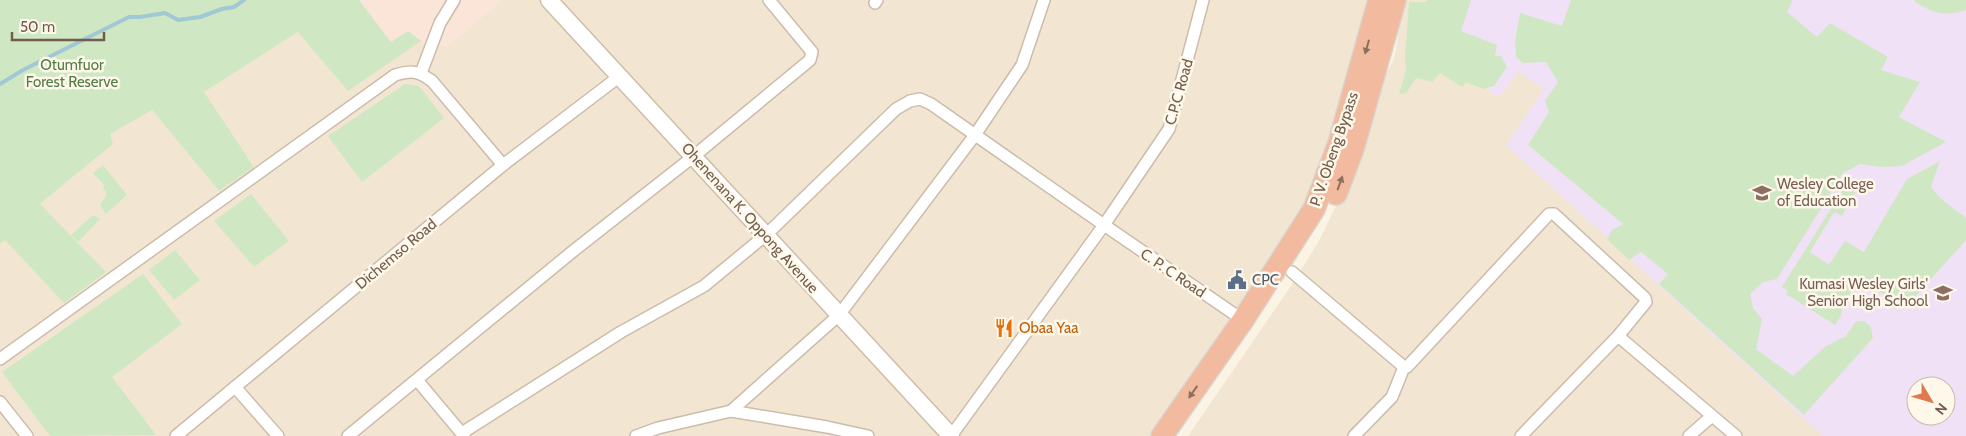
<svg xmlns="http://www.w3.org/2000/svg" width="1966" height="436" font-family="Cabin,sans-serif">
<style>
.residential{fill:#f2e6d3;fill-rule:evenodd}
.commercial{fill:#fbe5d8}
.education{fill:#f1e1f7;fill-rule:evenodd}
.green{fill:#cfe8c3}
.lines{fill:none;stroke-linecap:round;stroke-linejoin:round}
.stream{stroke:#a0c9d5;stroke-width:4}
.street-casing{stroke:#ccbcab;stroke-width:14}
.secondary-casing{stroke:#cfbda9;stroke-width:19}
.highway-casing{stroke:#dad5d0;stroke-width:24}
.street{stroke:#fff;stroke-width:11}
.secondary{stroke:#fff;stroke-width:16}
.highway{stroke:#f2ba9e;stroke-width:21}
.oneway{fill:#8c6f5c}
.labels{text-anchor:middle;stroke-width:5;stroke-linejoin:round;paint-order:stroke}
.park-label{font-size:15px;fill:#537d46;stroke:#fef8ea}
.street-label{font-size:15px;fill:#725c4b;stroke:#fef8ea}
.education-label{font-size:15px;fill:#785e54;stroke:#fef8ea;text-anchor:start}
.service-label{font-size:15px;fill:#4e5e75;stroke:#fef8ea;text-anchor:start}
.food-label{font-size:15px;fill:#c56008;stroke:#fef8ea;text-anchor:start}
</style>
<rect width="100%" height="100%" fill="#fbf4e4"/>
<g class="residential">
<polygon points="359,0 1373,0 1346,101 1312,190 1265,282 1156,436 0,436 0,244 40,204 95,159 109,134 152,109 219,191 254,167 203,92 298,32 391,42"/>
<path d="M1403,0H1966V436H1188L1293,283L1320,239L1346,185L1383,82L1395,56ZM1916,386H1946V416H1916Z"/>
</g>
<polygon class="commercial" points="359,0 503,0 447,47 421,41 408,31 391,42"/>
<path class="education" d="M1428,0H1966V436H1823L1506,145L1544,89L1518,71L1499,97L1415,46ZM1916,386H1946V416H1916Z"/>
<g class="green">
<polygon points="0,0 359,0 391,42 408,31 421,41 348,91 298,32 204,92 254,167 219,191 152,110 110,134 113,144 40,204 106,272 64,303 5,240 0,244"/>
<polygon points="1427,0 1471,0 1461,31 1497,45 1495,56 1501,56 1507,67 1494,86 1483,89 1466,82 1462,87 1440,73 1432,82 1416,78 1406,93 1399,94 1406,71 1405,58 1409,2 1426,2"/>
<polygon points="1571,0 1793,0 1787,12 1817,37 1830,23 1888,57 1881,70 1920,82 1899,117 1946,142 1902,166 1881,167 1860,164 1843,173 1777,279 1763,282 1750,294 1753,308 1762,319 1756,349 1793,376 1826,346 1846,336 1856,321 1864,321 1871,327 1873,338 1804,415 1659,284 1668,274 1641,252 1629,260 1607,239 1612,230 1623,224 1528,145 1549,112 1545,101 1558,82 1546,62 1523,63 1516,57 1515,41 1520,13 1562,26"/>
<path d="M1913,0H1966V10C1945,17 1930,13 1913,0Z"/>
<polygon points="405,84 419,86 444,118 362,182 328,136"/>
<path d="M1940,161L1931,187L1941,199L1966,218V240L1904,309C1886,293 1878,289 1853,290L1842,306L1841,316L1835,325L1786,294L1788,291L1782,287L1847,183L1851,180L1866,178L1863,191L1859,194L1854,193L1842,216L1834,212L1810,252L1829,265L1845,241L1864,252L1907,179Z"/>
<polygon points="103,165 127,195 106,214 100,205 106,196 106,191 103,188 104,185 93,173"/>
<polygon points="251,194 289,241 254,267 214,221"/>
<polygon points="93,215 100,219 78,242 71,235"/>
<polygon points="175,250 200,280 174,300 149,270"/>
<polygon points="143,274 182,324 112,377 156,435 50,436 2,372"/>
</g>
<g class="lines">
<polyline class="stream" points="0,84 23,70 129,17 140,17 165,13 178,20 200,17 222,9 234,7 244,0"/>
<g class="street-casing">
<g id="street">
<polyline points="875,3 877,0"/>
<polyline points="421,73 440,23 454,0"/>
<polyline points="1292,272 1404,367"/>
<polyline points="1618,336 1736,436"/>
<path d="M0,359L395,75C412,70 418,71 432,81L503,165"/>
<polyline points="417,380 464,436"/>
<polyline points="235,387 278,436"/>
<polyline points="0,402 27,436"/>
<polyline points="731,411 839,315 975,135 1022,65 1044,0"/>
<polyline points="462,433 621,332 704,286 767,234 896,109 910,101 920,99 931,104 1104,225 1243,320"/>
<polyline points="176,436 503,165 620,76"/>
<polyline points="348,436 572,252 694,156 810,60 812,52 769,0"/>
<polyline points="636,436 658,428 731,411 827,427 868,436"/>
<polyline points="951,436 1104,225 1169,129 1203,0"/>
<polyline points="1354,436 1392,397 1404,367 1407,367 1549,214 1554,214 1645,298 1646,302 1618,336 1521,436"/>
<polyline points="1689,436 1712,416"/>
</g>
</g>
<g class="secondary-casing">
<polyline id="secondary" points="549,0 951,436"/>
</g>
<g class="highway-casing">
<g id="highway">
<polyline points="1336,194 1353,149 1395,0"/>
<polyline points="1162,436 1243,320 1314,209 1339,143 1379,0"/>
</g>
</g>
<use href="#street" class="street"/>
<use href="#secondary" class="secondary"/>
<use href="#highway" class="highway"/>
</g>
<defs><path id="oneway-solid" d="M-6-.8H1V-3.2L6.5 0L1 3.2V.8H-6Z" transform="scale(1.25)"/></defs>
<g class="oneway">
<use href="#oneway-solid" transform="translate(1367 47) rotate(106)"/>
<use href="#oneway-solid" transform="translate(1340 183) rotate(-70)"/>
<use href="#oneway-solid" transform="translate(1193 392) rotate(125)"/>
</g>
<defs>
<g id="university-bare" transform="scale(1.5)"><path d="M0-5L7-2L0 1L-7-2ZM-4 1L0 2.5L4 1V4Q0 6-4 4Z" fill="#8d6e63" stroke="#fef8ea" stroke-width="2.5" paint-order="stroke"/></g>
<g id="civic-bare" transform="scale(1.5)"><path d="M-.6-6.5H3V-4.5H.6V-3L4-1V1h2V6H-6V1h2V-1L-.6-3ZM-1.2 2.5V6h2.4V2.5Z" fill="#5c6f8a" stroke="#fef8ea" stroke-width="2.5" paint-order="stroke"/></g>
<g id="school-bare" transform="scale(1.5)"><path d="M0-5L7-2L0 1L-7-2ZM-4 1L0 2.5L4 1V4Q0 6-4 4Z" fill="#8d6e63" stroke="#fef8ea" stroke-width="2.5" paint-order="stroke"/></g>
<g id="restaurant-bare" transform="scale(1.5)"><path d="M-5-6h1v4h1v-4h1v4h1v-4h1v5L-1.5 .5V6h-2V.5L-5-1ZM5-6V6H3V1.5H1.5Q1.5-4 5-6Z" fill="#e8710a" stroke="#fef8ea" stroke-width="2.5" paint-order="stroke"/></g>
</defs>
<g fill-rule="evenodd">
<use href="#university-bare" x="1762" y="193"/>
<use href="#civic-bare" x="1237" y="280"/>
<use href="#school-bare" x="1943" y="293"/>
<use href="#restaurant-bare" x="1004" y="328"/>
</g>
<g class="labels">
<g class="park-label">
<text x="72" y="70">Otumfuor<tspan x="72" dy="17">Forest Reserve</tspan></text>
</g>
<g class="street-label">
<text transform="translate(1179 92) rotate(-74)" y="5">C.P.C Road</text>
<text transform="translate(1334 149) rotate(-71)" y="5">P. V. Obeng Bypass</text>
<text transform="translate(750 218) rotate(48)" y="5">Ohenenana K. Oppong Avenue</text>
<text transform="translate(396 254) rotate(-40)" y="5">Dichemso Road</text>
<text transform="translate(1173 273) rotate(34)" y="5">C. P. C Road</text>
</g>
<g class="education-label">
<text x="1777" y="189">Wesley College<tspan x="1777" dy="17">of Education</tspan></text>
<text x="1928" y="289" text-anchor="end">Kumasi Wesley Girls'<tspan x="1928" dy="17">Senior High School</tspan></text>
</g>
<g class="service-label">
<text x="1252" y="285">CPC</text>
</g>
<g class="food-label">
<text x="1019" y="333">Obaa Yaa</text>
</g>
</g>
<g transform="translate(1931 401) rotate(128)"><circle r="24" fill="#fef8ea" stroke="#c6baaa"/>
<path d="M0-4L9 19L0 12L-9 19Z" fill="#df7a4f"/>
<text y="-8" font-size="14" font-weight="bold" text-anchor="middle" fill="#725c4b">N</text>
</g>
<path d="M12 32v8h92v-8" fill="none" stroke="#725c4b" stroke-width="2.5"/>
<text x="20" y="32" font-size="15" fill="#725c4b" stroke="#fef8ea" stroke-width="4" paint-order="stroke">50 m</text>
</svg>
